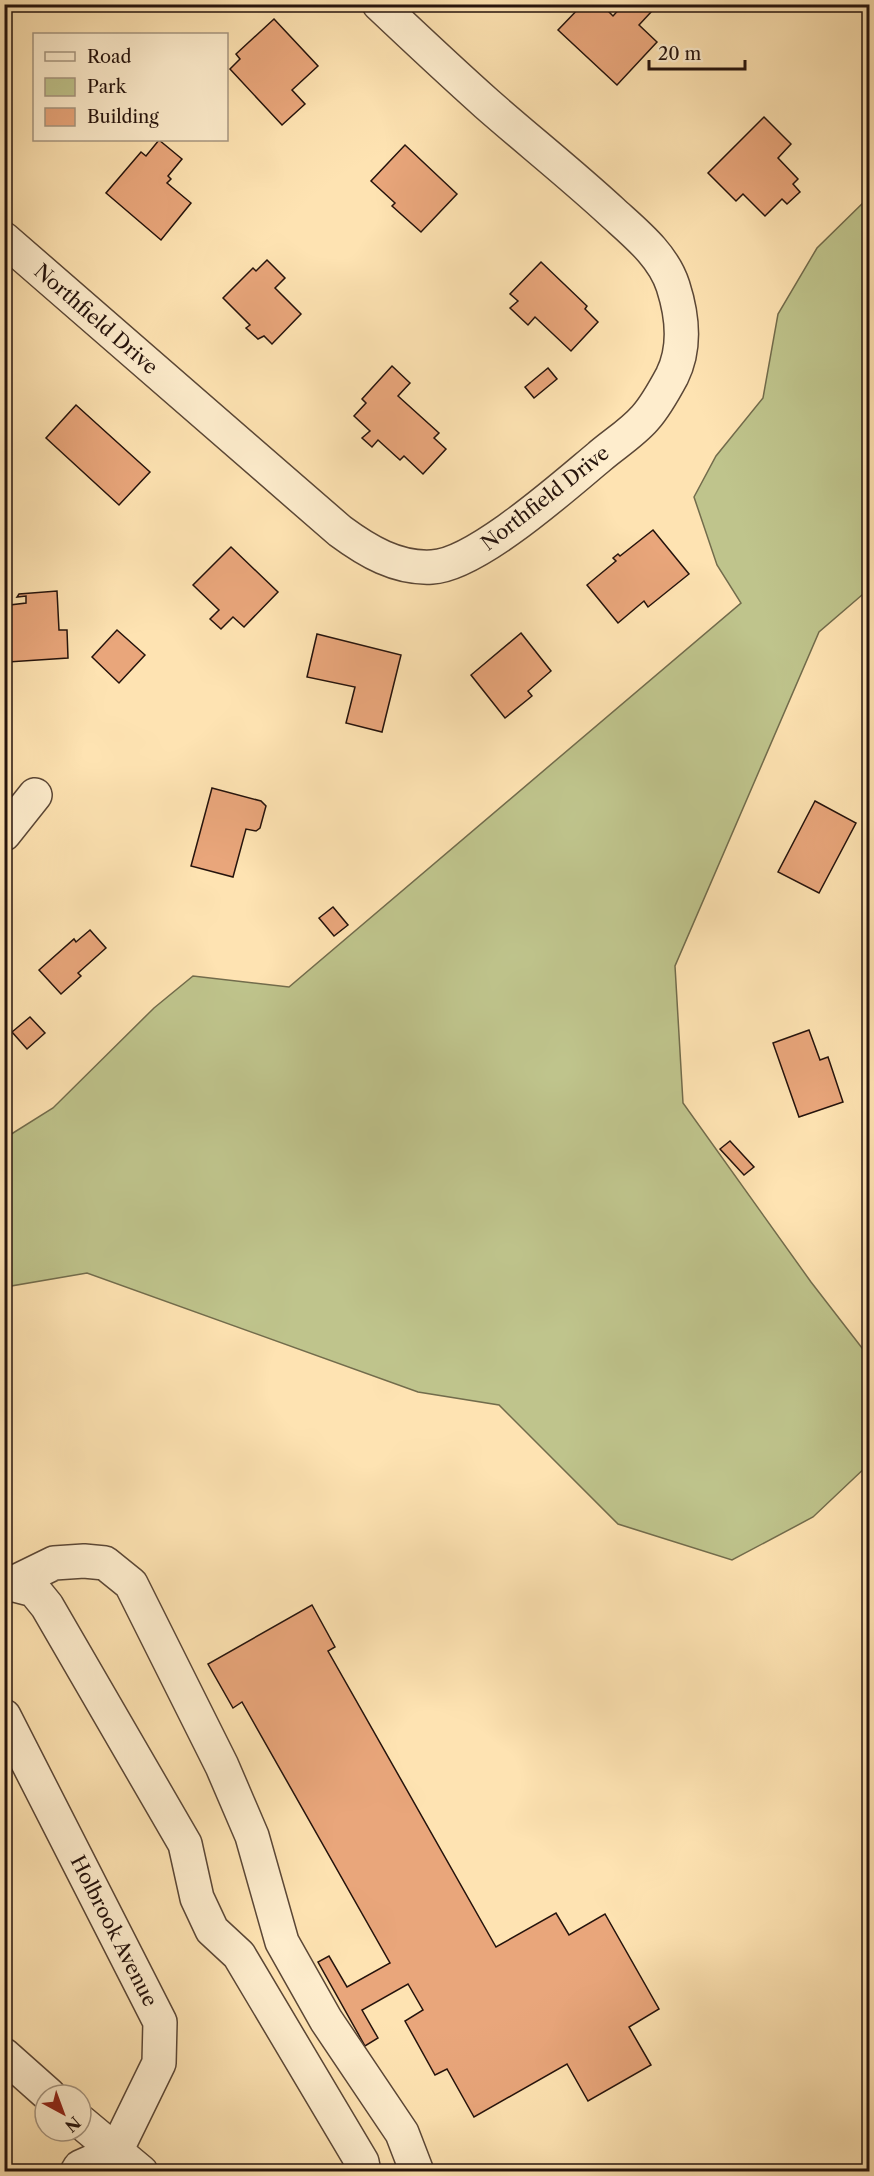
<svg xmlns="http://www.w3.org/2000/svg" width="874" height="2176" font-family="'Libre Caslon Text',serif">
<style>
.green{fill:#bfc48c;stroke:#726c4c;stroke-width:1.5}
.building{fill:#e9a67b;stroke:#25130c;stroke-width:1.5}
.lines{fill:none;stroke-linecap:round;stroke-linejoin:round}
.minor-casing{stroke:#5b4736;stroke-width:36}
.minor{stroke:#feedcd;stroke-width:33}
.labels{text-anchor:middle;stroke-width:6;stroke-linejoin:round;paint-order:stroke}
.street-label{font-size:20px;fill:#25130c;stroke:#feedcd}
</style>
<rect width="100%" height="100%" fill="#fee3b2"/>
<filter id="stains"><feTurbulence type="fractalNoise" baseFrequency=".00333" numOctaves="4"/><feColorMatrix values="0 0 0 0 .2 0 0 0 0 .09 0 0 0 0 .02 0 0 0 .5 -.17"/></filter>
<radialGradient id="worn" r=".72"><stop offset=".6" stop-color="#630" stop-opacity="0"/><stop offset="1" stop-color="#630" stop-opacity=".3"/></radialGradient>
<polygon class="green" points="869,197 869,589 819,632 675,966 683,1103 811,1282 869,1357 869,1464 813,1517 732,1560 618,1524 499,1405 418,1392 87,1273 5,1287 5,1138 53,1108 154,1008 193,976 289,987 741,603 717,565 694,497 716,456 763,398 778,314 817,248"/>
<g class="building">
<polygon points="583,4 601,4 613,16 624,4 645,4 652,11 639,25 657,42 617,85 558,30"/>
<polygon points="274,19 318,66 292,90 305,104 282,125 230,69 240,59 236,54"/>
<polygon points="764,117 791,144 778,158 798,179 793,184 800,192 787,204 782,199 765,216 743,194 736,201 708,173"/>
<polygon points="159,140 182,159 168,176 171,179 167,183 191,203 161,240 106,193 141,152 146,156"/>
<polygon points="405,145 457,194 421,232 392,206 395,203 371,181"/>
<polygon points="267,260 285,278 275,288 301,314 272,344 264,336 258,339 246,328 250,325 223,298 253,268 256,271"/>
<polygon points="541,262 587,306 585,309 598,322 571,351 535,317 528,325 510,308 518,301 510,294"/>
<polygon points="392,366 410,383 398,396 439,433 434,438 446,449 423,474 404,456 400,460 378,440 372,447 362,438 370,431 354,416 366,403 362,399"/>
<polygon points="548,368 557,379 534,398 525,387"/>
<polygon points="76,405 150,472 119,505 46,438"/>
<polygon points="653,530 689,574 648,607 644,601 618,623 587,585 616,561 613,558 618,554 620,556"/>
<polygon points="231,547 278,592 244,627 233,617 221,629 210,619 219,610 193,585"/>
<polygon points="57,591 59,630 67,630 68,658 8,662 7,656 4,656 4,611 11,611 10,605 26,603 26,596 17,597 19,594"/>
<polygon points="117,630 145,655 119,683 92,657"/>
<polygon points="521,633 551,671 528,691 532,696 505,718 471,675"/>
<polygon points="317,634 401,655 382,732 346,723 355,687 307,677"/>
<polygon points="212,788 261,801 266,806 260,828 256,831 246,829 233,877 191,866"/>
<polygon points="815,801 856,823 819,893 778,872"/>
<polygon points="333,907 348,925 334,936 319,918"/>
<polygon points="90,930 106,948 78,973 81,976 61,994 39,970 74,939 76,942"/>
<polygon points="30,1017 45,1033 27,1049 12,1032"/>
<polygon points="809,1030 820,1060 828,1057 843,1102 799,1117 773,1043"/>
<polygon points="730,1141 754,1167 744,1175 720,1149"/>
<polygon points="312,1605 335,1647 328,1651 496,1947 556,1913 569,1935 605,1914 659,2009 629,2027 651,2065 588,2101 567,2064 474,2117 447,2069 435,2075 405,2021 423,2010 408,1984 362,2010 378,2038 365,2046 318,1962 329,1956 347,1987 390,1963 242,1702 233,1708 208,1664"/>
</g>
<g class="lines">
<g class="minor-casing">
<g id="minor">
<path d="M4,239L340,531C367,551 397,569 432,567C476,565 564,486 599,457C614,444 632,433 645,418C655,407 665,389 672,376C686,348 682,314 673,286C663,255 635,233 612,212C572,175 528,140 487,104C450,71 415,38 379,4"/>
<polyline points="4,834 35,795"/>
<polyline points="11,1584 54,1563 84,1561 105,1563 131,1584 222,1766 252,1836 282,1942 326,2020 402,2133 417,2172"/>
<polyline points="4,1587 11,1584 34,1590 47,1606 185,1844 197,1898 212,1930 239,1955 362,2162 364,2172"/>
<polyline points="4,1716 160,2022 159,2063 116,2151"/>
<polyline points="4,2055 49,2095"/>
<polyline points="81,2122 141,2172"/>
<polyline points="77,2172 80,2167 116,2151"/>
</g>
</g>
<use href="#minor" class="minor"/>
</g>
<g class="labels">
<g class="street-label">
<text transform="translate(96 319) rotate(41)" y="7">Northfield Drive</text>
<text transform="translate(545 498) rotate(-38)" y="7">Northfield Drive</text>
<text transform="translate(114 1931) rotate(63)" y="7">Holbrook Avenue</text>
</g>
</g>
<rect width="874" height="2176" fill="none" stroke="#fee3b2" stroke-width="24"/>
<rect x="6" y="6" width="862" height="2164" fill="none" stroke="#25130c" stroke-width="3"/>
<rect x="12" y="12" width="850" height="2152" fill="none" stroke="#25130c" stroke-width="1.5"/>
<rect x="33" y="33" width="195" height="108" fill="#feedcd" stroke="#a79680" stroke-width="1.5"/>
<rect x="45" y="52" width="30" height="9" fill="#feedcd" stroke="#a79680" stroke-width="1.5"/>
<text x="87" y="63" font-size="18" fill="#25130c">Road</text>
<rect x="45" y="78" width="30" height="18" fill="#bfc48c" stroke="#a79680" stroke-width="1.5"/>
<text x="87" y="93" font-size="18" fill="#25130c">Park</text>
<rect x="45" y="108" width="30" height="18" fill="#e9a67b" stroke="#a79680" stroke-width="1.5"/>
<text x="87" y="123" font-size="18" fill="#25130c">Building</text>
<g transform="translate(63 2113) rotate(139)"><circle r="28" fill="#feedcd" stroke="#a79680" stroke-width="1.5"/>
<path d="M0-4.5L10 22L0 15L-10 22Z" fill="#8f2418"/>
<text y="-9" font-size="16" font-weight="bold" text-anchor="middle" fill="#25130c">N</text>
</g>
<path d="M649 60v9h96v-9" fill="none" stroke="#25130c" stroke-width="3"/>
<text x="658" y="60" font-size="18" fill="#25130c" stroke="#feedcd" stroke-width="4.5" paint-order="stroke">20 m</text>
<rect width="100%" height="100%" filter="url(#stains)"/>
<rect width="100%" height="100%" fill="url(#worn)"/>
</svg>
